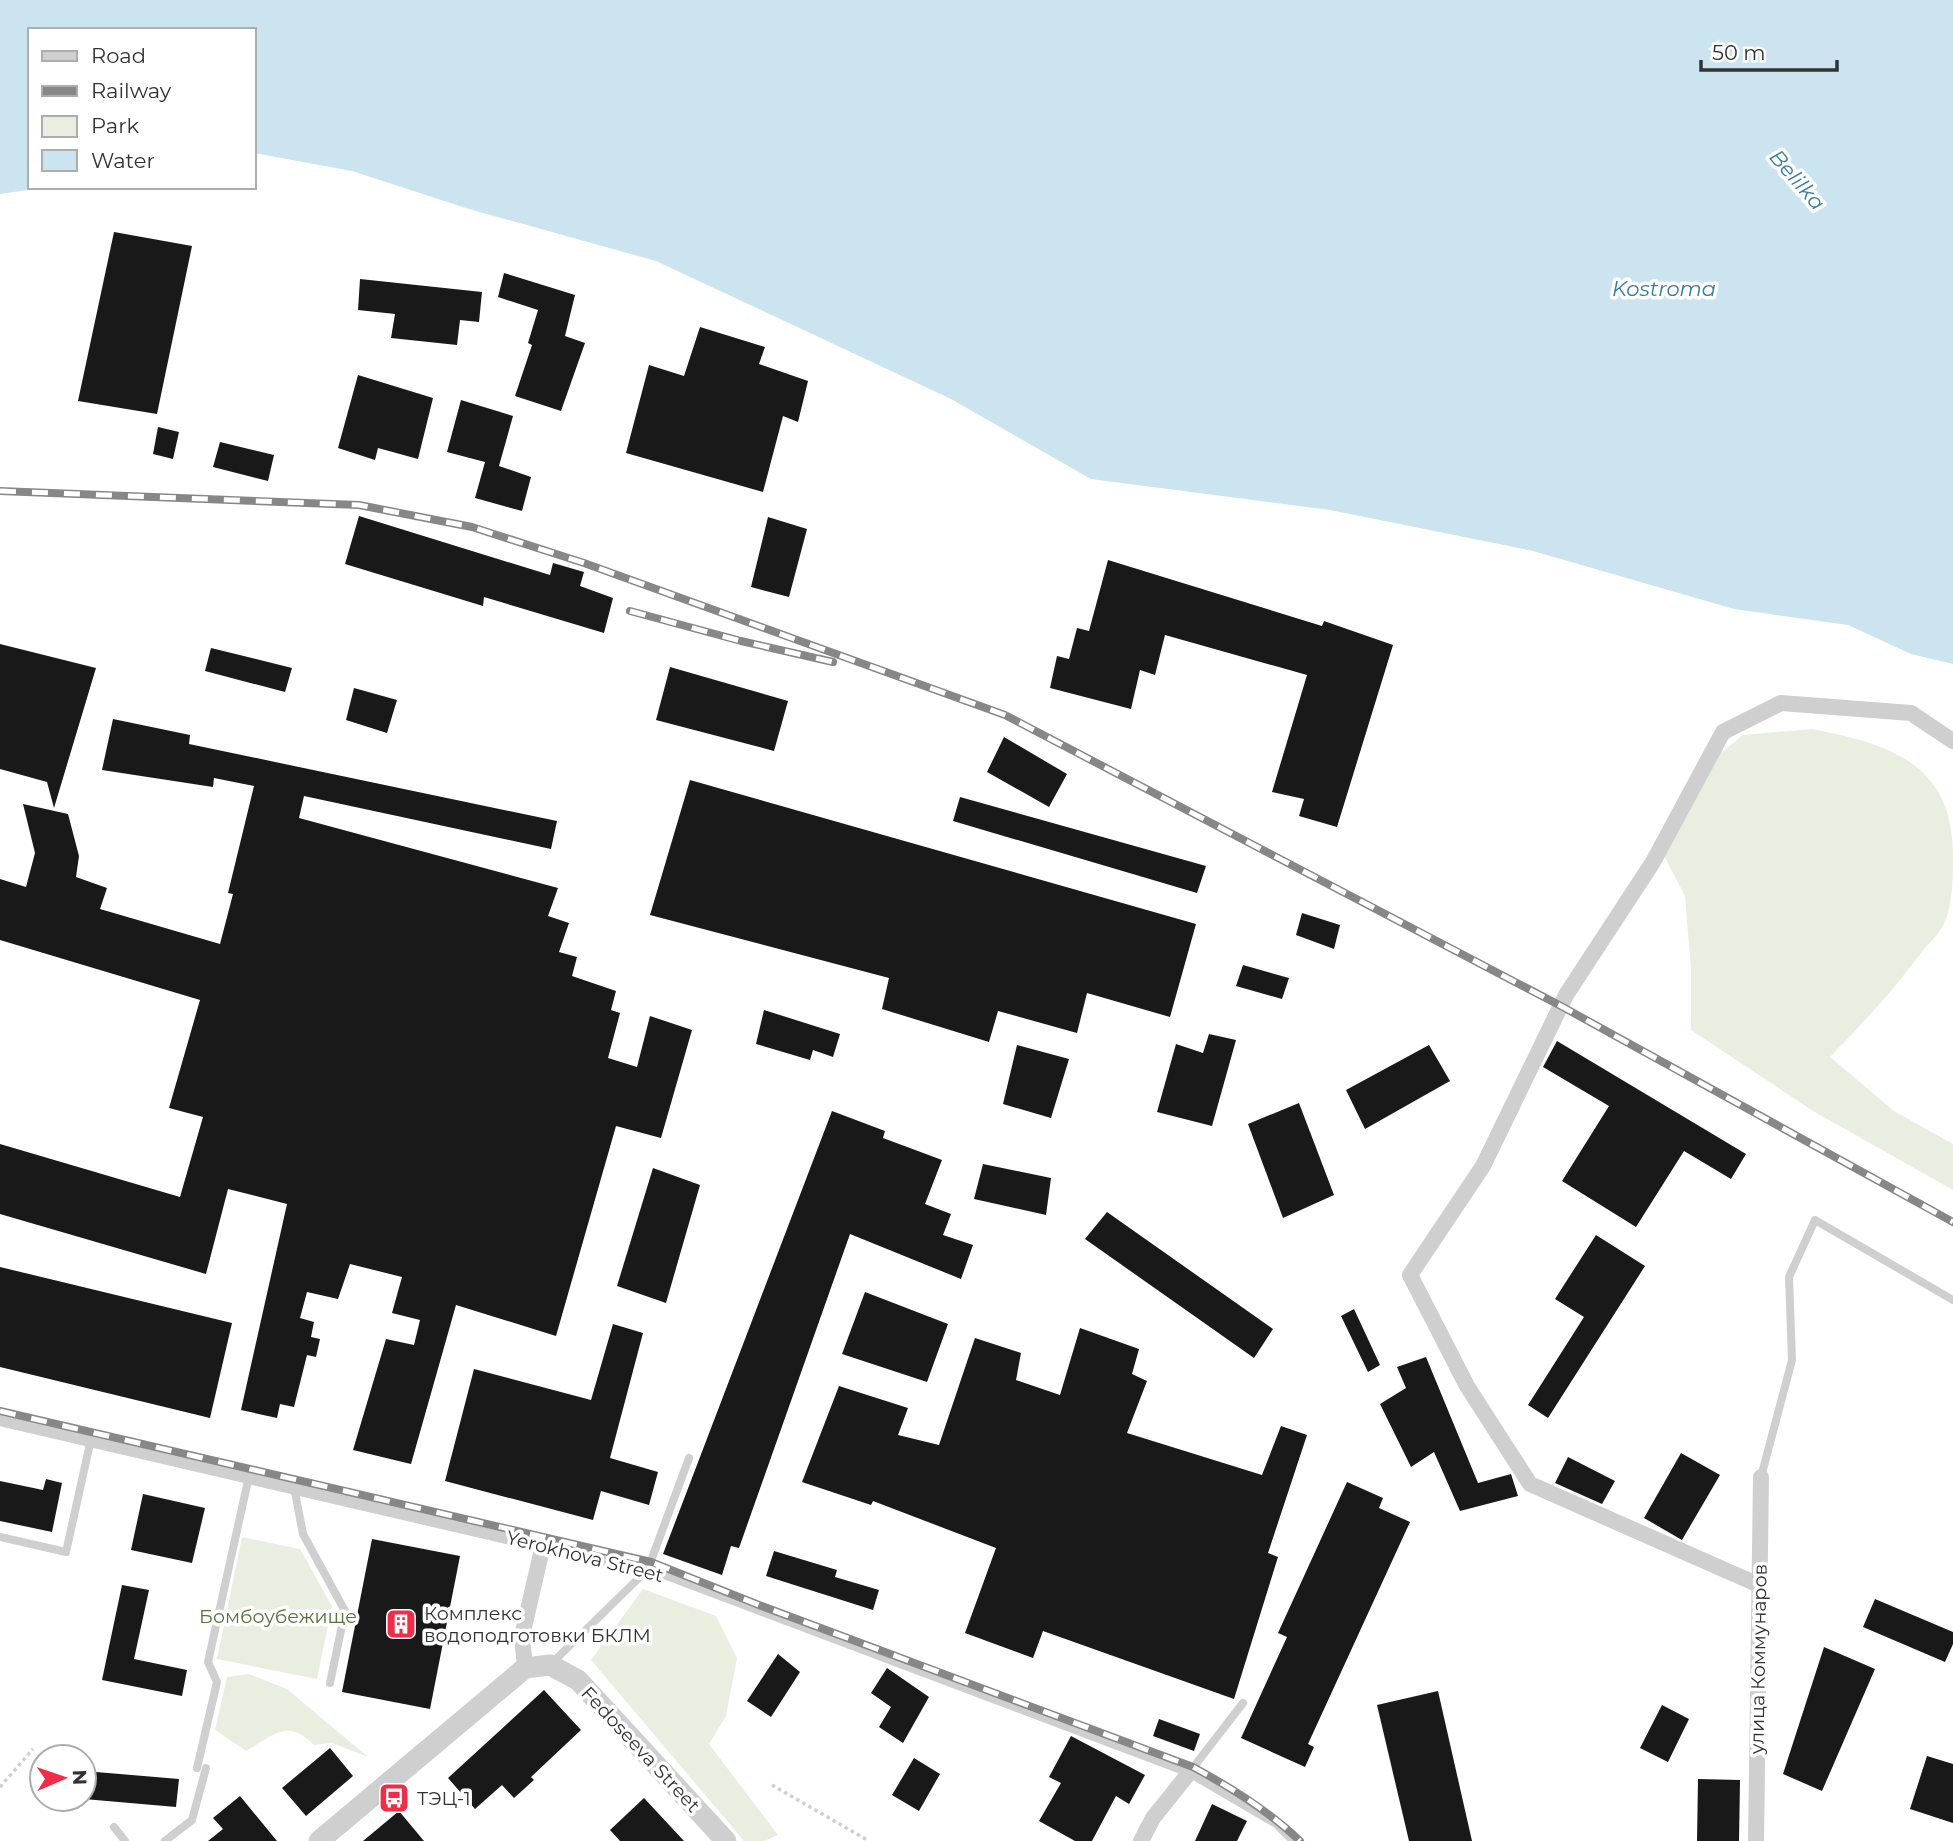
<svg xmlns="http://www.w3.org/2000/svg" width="1953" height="1841" font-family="Montserrat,sans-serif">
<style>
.green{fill:#e9efe0}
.water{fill:#cbe4f0}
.building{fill:#191919}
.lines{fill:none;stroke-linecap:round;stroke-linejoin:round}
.path{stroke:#cfcfcf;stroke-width:3.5;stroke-dasharray:3.5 3.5;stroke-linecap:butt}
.service{stroke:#cfcfcf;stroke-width:8}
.minor{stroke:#cfcfcf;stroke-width:16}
.tertiary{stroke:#cfcfcf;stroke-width:21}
.rail-casing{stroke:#878787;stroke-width:8}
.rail{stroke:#fff;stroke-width:5;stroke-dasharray:16;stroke-linecap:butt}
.labels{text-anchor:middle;stroke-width:7;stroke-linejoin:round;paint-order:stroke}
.street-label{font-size:19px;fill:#323232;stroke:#fff}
.poi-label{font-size:19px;fill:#323232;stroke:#fff;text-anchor:start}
.park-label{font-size:19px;fill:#58723b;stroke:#fff}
.water-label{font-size:21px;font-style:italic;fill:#387c9c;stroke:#fff}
</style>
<rect width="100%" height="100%" fill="#fff"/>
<g class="green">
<path d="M1812,729C1889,744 1953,763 1953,855C1953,878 1953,903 1944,924C1939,934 1928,944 1921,953C1893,991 1862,1024 1830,1057L1894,1111L1953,1144V1190L1813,1111L1691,1030V969L1685,896L1662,852L1692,777L1743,735Z"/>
<polygon points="242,1537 300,1549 332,1606 317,1679 217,1659"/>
<polygon points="643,1589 716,1616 737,1658 726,1716 709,1744 778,1835 764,1841 744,1841 591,1660"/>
<path d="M249,1674L287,1689L368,1757L332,1743L314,1745C287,1718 274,1735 246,1751L215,1730L227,1677Z"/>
</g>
<polygon class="water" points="0,0 1953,0 1953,664 1911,654 1848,625 1734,609 1533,551 1330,510 1091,479 951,399 656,261 469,209 352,171 254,153 254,30 30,30 30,187 48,187 0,194"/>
<g class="building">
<polygon points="114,232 192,246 157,414 78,401"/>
<polygon points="504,273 575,295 565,336 585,343 561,411 515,396 532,345 528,343 538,310 498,297"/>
<polygon points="360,279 482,292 479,322 460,320 457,345 391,338 395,314 358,310"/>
<polygon points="700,327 765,347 759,364 808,381 798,422 783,416 763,492 626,453 649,365 684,376"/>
<polygon points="358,375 433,398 418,459 378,448 375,460 338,448"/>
<polygon points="461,400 513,416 499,466 531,477 522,511 475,498 485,462 447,452"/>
<polygon points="158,427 179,432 173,459 153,454"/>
<polygon points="220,442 274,455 268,481 213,467"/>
<polygon points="359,516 550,575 553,563 584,572 580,586 613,598 604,633 484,597 483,606 345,564"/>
<polygon points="768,517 807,529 789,597 751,587"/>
<polygon points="1108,560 1322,626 1324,621 1393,645 1337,827 1299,816 1304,799 1272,792 1307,675 1165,635 1155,675 1140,670 1131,709 1050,688 1057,656 1069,659 1077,628 1089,631"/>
<polygon points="0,644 96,668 54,808 47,782 0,769"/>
<polygon points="211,648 292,668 285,692 205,671"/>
<polygon points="670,667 788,701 774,751 656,720"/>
<polygon points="354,688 397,700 387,733 346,720"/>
<polygon points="113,719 190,735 189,744 557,821 551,849 304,796 299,818 558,888 548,916 569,923 559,952 577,957 572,976 616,991 611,1010 620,1013 608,1058 637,1067 650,1016 692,1030 661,1138 616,1126 556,1336 456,1305 411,1464 353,1450 386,1339 414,1345 420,1320 392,1313 402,1277 350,1264 338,1299 307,1292 300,1318 314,1322 311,1337 320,1339 316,1357 307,1355 294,1407 280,1404 277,1418 241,1410 287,1204 228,1189 206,1274 0,1214 0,1144 180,1197 203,1117 169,1108 200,1000 0,940 0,879 26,887 35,853 23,804 68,814 79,856 76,877 107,888 100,909 220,944 233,894 228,893 254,786 214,778 213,787 102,770"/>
<polygon points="1004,737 1067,774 1049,807 987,772"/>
<polygon points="690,780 1196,924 1170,1017 1087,993 1077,1033 998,1011 989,1042 882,1009 889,978 650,915"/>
<polygon points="960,797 1206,866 1197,893 953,821"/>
<polygon points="1302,913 1340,925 1334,949 1296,935"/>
<polygon points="1243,965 1289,978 1282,999 1236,986"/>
<polygon points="764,1010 840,1034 833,1057 813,1050 810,1060 756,1044"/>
<polygon points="1209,1034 1236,1040 1212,1126 1157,1112 1176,1044 1203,1053"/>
<polygon points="1557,1041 1746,1154 1731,1179 1684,1151 1636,1227 1562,1181 1609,1106 1543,1067"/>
<polygon points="1017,1045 1069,1059 1051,1118 1003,1104"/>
<polygon points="1429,1045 1450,1081 1365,1129 1346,1090"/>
<polygon points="1299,1103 1334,1195 1283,1218 1248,1124"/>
<polygon points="832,1111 885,1131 883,1138 942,1160 925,1204 951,1214 943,1235 973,1245 961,1279 850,1234 739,1548 731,1546 722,1575 663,1554"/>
<polygon points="983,1164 1051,1178 1046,1215 974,1199"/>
<polygon points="653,1168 700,1185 666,1303 617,1286"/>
<polygon points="1107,1212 1273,1329 1254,1358 1085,1239"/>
<polygon points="1596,1235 1645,1266 1548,1418 1528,1405 1584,1317 1555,1299"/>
<polygon points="0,1267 232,1323 210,1418 0,1367"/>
<polygon points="865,1292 948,1324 927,1382 842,1354"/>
<polygon points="1354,1309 1380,1365 1368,1372 1341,1316"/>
<polygon points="613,1324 643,1333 610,1458 658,1472 649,1505 601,1491 593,1520 445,1481 474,1369 591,1400"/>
<polygon points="1080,1328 1139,1349 1132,1374 1147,1381 1127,1433 1262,1475 1281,1426 1307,1435 1268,1553 1278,1557 1234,1699 1043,1631 1033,1658 965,1633 996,1548 873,1501 871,1505 802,1482 839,1386 908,1408 898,1435 939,1445 975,1338 1021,1353 1016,1380 1060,1395"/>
<polygon points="1426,1357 1478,1483 1511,1474 1518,1496 1460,1511 1434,1452 1411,1467 1380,1404 1406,1388 1397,1367"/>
<polygon points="1681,1453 1720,1475 1682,1540 1644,1518"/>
<polygon points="1568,1457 1615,1481 1602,1504 1555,1483"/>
<polygon points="46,1479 62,1483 52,1532 0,1521 0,1481 43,1490"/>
<polygon points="1347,1482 1383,1498 1379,1508 1410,1522 1308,1744 1314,1747 1305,1767 1241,1738 1287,1637 1278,1633"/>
<polygon points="143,1494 205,1508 192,1563 131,1550"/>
<polygon points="372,1539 460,1556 430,1709 342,1692"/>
<polygon points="774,1551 837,1570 835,1577 879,1590 873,1610 766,1576"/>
<polygon points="122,1585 149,1590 134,1659 187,1670 182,1696 102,1680"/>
<polygon points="1875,1599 1953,1632 1953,1644 1945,1662 1863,1627"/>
<polygon points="1824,1647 1875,1669 1822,1791 1783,1774"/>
<polygon points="778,1654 800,1672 771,1717 747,1701"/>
<polygon points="887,1668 929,1697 903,1743 879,1727 891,1707 871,1693"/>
<polygon points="544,1690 581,1730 531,1777 534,1780 514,1798 502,1785 475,1809 448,1778"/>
<polygon points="1438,1691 1472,1841 1409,1841 1377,1705"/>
<polygon points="1662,1705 1689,1719 1668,1762 1640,1748"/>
<polygon points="1159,1719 1200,1734 1194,1751 1153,1736"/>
<polygon points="1071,1736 1145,1775 1129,1804 1116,1796 1092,1841 1075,1841 1039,1821 1061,1783 1049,1777"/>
<polygon points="330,1748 353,1776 306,1816 282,1788"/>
<polygon points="1927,1756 1953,1764 1953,1823 1910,1809"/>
<polygon points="914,1758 940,1774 919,1811 892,1795"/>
<polygon points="84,1771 179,1779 176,1807 84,1799"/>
<polygon points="1698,1779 1740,1780 1739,1841 1697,1841"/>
<polygon points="240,1796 277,1841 208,1841 223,1829 213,1818"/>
<polygon points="644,1798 684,1841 620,1841 610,1830"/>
<polygon points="1212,1804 1247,1821 1237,1841 1195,1841"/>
<polygon points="399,1811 424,1841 363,1841"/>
</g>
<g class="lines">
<g class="path">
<polyline points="772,1785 869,1841"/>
<polyline points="0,1787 33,1749"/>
</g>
<g class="service">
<polyline points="1761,1477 1792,1360 1789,1277 1815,1220 1953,1300"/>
<polyline points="294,1487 303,1534 345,1611 330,1683"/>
<polyline points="0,1537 66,1552 91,1439"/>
<polyline points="648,1569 1189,1773 1276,1824 1293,1841"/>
<polyline points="552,1663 648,1569 689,1458"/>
<polyline points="197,1768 217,1682 208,1662 249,1476"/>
<polyline points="1189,1773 1243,1703"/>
<polyline points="114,1827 125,1841"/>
<polyline points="165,1841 192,1820 206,1768"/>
</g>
<g class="minor">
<polyline points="0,1418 648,1569"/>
<polyline points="1759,1585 1530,1484 1467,1386 1410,1275 1483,1166 1566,995 1653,862 1723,732 1781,703 1911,713 1953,741"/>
<polyline points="525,1668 522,1636 543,1545"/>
<polyline points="1141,1841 1153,1818 1189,1773"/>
<polyline points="1756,1841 1761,1477"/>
</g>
<polyline class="tertiary" points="319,1841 525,1668 550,1665 578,1680 726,1841"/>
<g class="rail-casing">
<g id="rail">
<polyline points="0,491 359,505 472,527 584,563 1005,715 1561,1006 1953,1222"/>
<polyline points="630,611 741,641 833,662"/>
<path d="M0,1411L651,1562L759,1605L1193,1767C1232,1788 1269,1811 1300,1841"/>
</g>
</g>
<use href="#rail" class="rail"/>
</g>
<defs>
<g id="building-square" transform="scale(1.575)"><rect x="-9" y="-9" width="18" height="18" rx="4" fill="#f22b47" stroke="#fff"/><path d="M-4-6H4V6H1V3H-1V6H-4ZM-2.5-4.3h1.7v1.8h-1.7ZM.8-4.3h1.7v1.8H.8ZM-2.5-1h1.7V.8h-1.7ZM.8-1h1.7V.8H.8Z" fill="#fff"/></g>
<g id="bus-square" transform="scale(1.575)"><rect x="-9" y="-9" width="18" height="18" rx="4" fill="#f22b47" stroke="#fff"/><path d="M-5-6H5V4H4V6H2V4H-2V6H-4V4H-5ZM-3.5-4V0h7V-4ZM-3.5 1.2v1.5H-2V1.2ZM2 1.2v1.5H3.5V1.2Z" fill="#fff"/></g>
</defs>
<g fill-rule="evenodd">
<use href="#building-square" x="401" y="1624"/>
<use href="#bus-square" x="394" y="1798"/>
</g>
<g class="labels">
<g class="street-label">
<text transform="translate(585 1556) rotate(14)" y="7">Yerokhova Street</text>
<text transform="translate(1758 1659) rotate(-89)" y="7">улица Коммунаров</text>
<text transform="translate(641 1749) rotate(47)" y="7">Fedoseeva Street</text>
</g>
<g class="poi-label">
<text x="424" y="1620">Комплекс<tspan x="424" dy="22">водоподготовки БКЛМ</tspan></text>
<text x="417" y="1805">ТЭЦ-1</text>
</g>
<g class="park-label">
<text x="278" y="1623">Бомбоубежище</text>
</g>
<g class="water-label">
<text transform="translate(1797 180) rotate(49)" y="7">Belilka</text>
<text x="1664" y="296">Kostroma</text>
</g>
</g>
<rect x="28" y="28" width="228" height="161" fill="#ffffff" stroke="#adadad" stroke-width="2"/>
<rect x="42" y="51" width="35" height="10" fill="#cfcfcf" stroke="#adadad" stroke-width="2"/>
<text x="91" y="63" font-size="21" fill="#323232">Road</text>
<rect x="42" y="86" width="35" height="10" fill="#878787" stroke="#adadad" stroke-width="2"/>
<text x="91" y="98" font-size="21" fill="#323232">Railway</text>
<rect x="42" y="116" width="35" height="21" fill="#e9efe0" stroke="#adadad" stroke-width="2"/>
<text x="91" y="133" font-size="21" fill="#323232">Park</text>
<rect x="42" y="150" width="35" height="21" fill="#cbe4f0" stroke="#adadad" stroke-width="2"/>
<text x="91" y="168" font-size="21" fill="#323232">Water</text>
<g transform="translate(63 1778) rotate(88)"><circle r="33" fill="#ffffff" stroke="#adadad" stroke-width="2"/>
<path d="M0-5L12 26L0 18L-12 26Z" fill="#f22b47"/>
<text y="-10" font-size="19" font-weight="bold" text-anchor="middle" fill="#323232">N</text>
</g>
<path d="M1701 60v10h136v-10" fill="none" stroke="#323232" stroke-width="3.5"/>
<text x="1712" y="60" font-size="21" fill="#323232" stroke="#ffffff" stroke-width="5" paint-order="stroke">50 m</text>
</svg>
